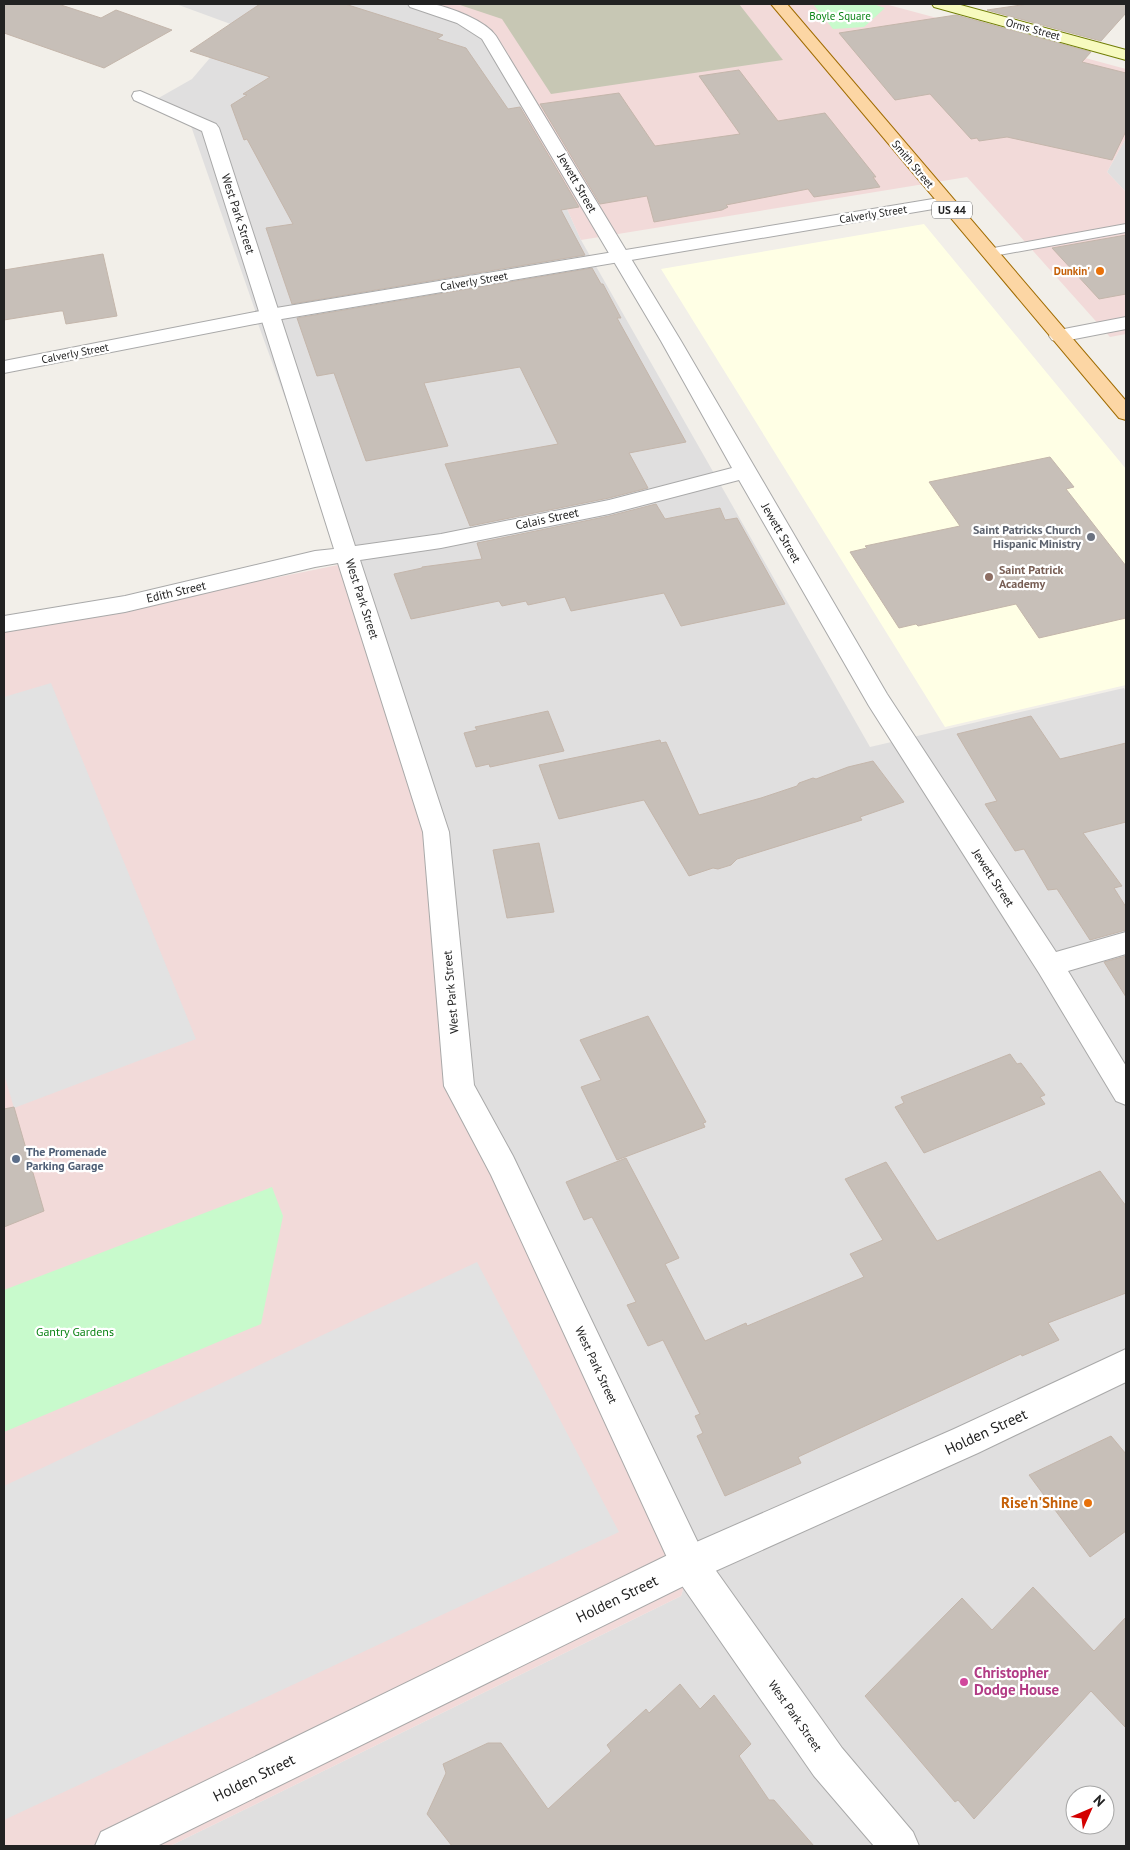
<svg xmlns="http://www.w3.org/2000/svg" width="1130" height="1850" font-family="'PT Sans',sans-serif">
<style>
.residential{fill:#e0dfdf;fill-rule:evenodd}
.commercial{fill:#f2dad9}
.education{fill:#ffffe5}
.construction{fill:#c7c7b4}
.park{fill:#c8facc}
.parking{fill:#e2e2e2}
.building{fill:#c7bfb8;stroke:#c4b6ab}
.lines{fill:none;stroke-linecap:round;stroke-linejoin:round}
.service-casing{stroke:#a9a9a9;stroke-width:2}
.minor-casing{stroke:#a9a9a9;stroke-width:2}
.tertiary-casing{stroke:#a9a9a9;stroke-width:2}
.secondary-casing{stroke:#707d05;stroke-width:2}
.primary-casing{stroke:#a06b00;stroke-width:2}
.service{fill:#fff;fill-rule:evenodd}
.minor{fill:#fff;fill-rule:evenodd}
.tertiary{fill:#fff;fill-rule:evenodd}
.secondary{fill:#f7fabf;fill-rule:evenodd}
.primary{fill:#fcd6a4;fill-rule:evenodd}
.food-dot{fill:#e8710a;stroke:#fff;stroke-width:2}
.worship-dot{fill:#6b7280;stroke:#fff;stroke-width:2}
.education-dot{fill:#8d6e63;stroke:#fff;stroke-width:2}
.service-dot{fill:#5c6f8a;stroke:#fff;stroke-width:2}
.hotel-dot{fill:#d1479c;stroke:#fff;stroke-width:2}
.labels{text-anchor:middle;stroke-width:4.5;stroke-linejoin:round;paint-order:stroke}
.far-park-label{font-size:11px;fill:#0c8416;stroke:#fff}
.far-street-label{font-size:11px;fill:#222;stroke:#fff}
.shield{fill:#fff;stroke:#646464;stroke-width:1}
.shield-label{font-size:11px;font-weight:bold;fill:#222}
.far-food-label{font-size:11px;font-weight:bold;fill:#c56008;stroke:#fff;text-anchor:end}
.street-label{font-size:12px;fill:#222;stroke:#fff}
.worship-label{font-size:12px;font-weight:bold;fill:#5b616d;stroke:#fff;text-anchor:end}
.education-label{font-size:12px;font-weight:bold;fill:#785e54;stroke:#fff;text-anchor:start}
.service-label{font-size:12px;font-weight:bold;fill:#4e5e75;stroke:#fff;text-anchor:start}
.park-label{font-size:12px;fill:#0c8416;stroke:#fff}
.near-street-label{font-size:15px;fill:#222;stroke:#fff}
.near-food-label{font-size:15px;font-weight:bold;fill:#c56008;stroke:#fff;text-anchor:end}
.near-hotel-label{font-size:15px;font-weight:bold;fill:#b23c85;stroke:#fff;text-anchor:start}
</style>
<rect width="100%" height="100%" fill="#f2efe9"/>
<g class="residential">
<path d="M176,4H405L474,27L516,95L581,240L870,747L1124,688L1126,692V1846H170L681,1596L687,1577L457,1062L340,549L257,321L256,313L191,126L148,104L192,79L215,52L255,33ZM1075,1795H1105V1825H1075Z"/>
<polygon points="1126,138 1126,192 1107,172"/>
</g>
<g class="commercial">
<polygon points="405,4 885,4 1126,69 1126,138 1107,172 1126,192 1126,334 1110,337 967,177 581,240 516,95 474,27"/>
<polygon points="343,564 424,803 457,1062 687,1577 681,1596 170,1846 4,1846 4,627 77,612 269,579"/>
</g>
<polygon class="education" points="924,224 1126,469 1126,685 945,727 661,269"/>
<polygon class="construction" points="457,4 739,4 783,60 551,94 502,19"/>
<g class="park">
<polygon points="813,4 873,4 885,8 864,27 833,29"/>
<polygon points="272,1187 283,1216 261,1324 4,1432 4,1290"/>
</g>
<g class="parking">
<polygon points="51,683 196,1039 14,1108 4,1074 4,697"/>
<polygon points="477,1262 619,1532 4,1820 4,1486"/>
</g>
<g class="building">
<polygon points="4,4 58,4 101,18 116,10 172,30 104,68 4,33"/>
<polygon points="260,4 345,4 443,35 437,39 466,48 508,109 520,107 579,207 561,210 585,255 292,304 266,228 293,224 247,139 244,140 231,105 247,95 243,94 270,77 190,51"/>
<polygon points="1028,4 1126,4 1126,13 1101,41 987,10"/>
<polygon points="956,15 1091,52 1082,62 1126,73 1126,131 1112,160 1007,137 979,141 977,138 971,139 930,94 895,100 839,33"/>
<polygon points="739,70 778,121 825,113 876,177 873,177 880,187 814,197 808,189 726,205 728,207 722,210 654,222 647,196 600,204 540,104 619,93 655,146 740,134 699,76"/>
<polygon points="1126,235 1126,294 1099,299 1052,248"/>
<polygon points="103,254 117,316 66,324 63,311 60,311 4,320 4,270"/>
<polygon points="592,268 601,284 603,284 621,318 617,318 686,442 629,453 648,488 609,498 470,526 445,464 558,444 520,367 424,383 448,446 366,461 334,373 317,376 297,318"/>
<polygon points="1050,457 1074,487 1066,489 1126,566 1126,618 1039,638 1016,604 918,626 916,624 899,628 850,552 867,548 865,546 960,526 929,482"/>
<polygon points="656,504 665,519 720,508 725,520 737,518 785,604 681,626 664,593 571,611 565,597 528,605 526,601 502,606 499,601 411,619 394,574 422,568 422,567 482,559 477,543 609,516"/>
<polygon points="548,711 564,751 490,767 489,764 476,767 464,733 477,730 475,727"/>
<polygon points="1031,716 1060,759 1126,743 1126,822 1083,833 1122,886 1114,888 1126,907 1126,930 1090,940 1057,889 1048,890 1024,849 1015,851 985,804 997,801 957,734"/>
<polygon points="660,740 661,743 666,742 699,815 761,798 797,786 799,783 813,778 816,779 848,767 873,761 904,802 860,817 862,820 737,859 731,865 718,869 713,868 689,876 644,800 559,819 539,765"/>
<polygon points="539,843 554,912 507,918 493,850"/>
<polygon points="1126,956 1126,997 1104,962"/>
<polygon points="648,1016 706,1122 703,1123 705,1127 617,1160 581,1087 601,1080 580,1040"/>
<polygon points="1010,1054 1017,1064 1021,1063 1045,1095 1040,1097 1045,1104 924,1153 895,1107 904,1103 901,1097"/>
<polygon points="14,1107 44,1211 4,1227 4,1109"/>
<polygon points="626,1158 679,1258 665,1264 705,1341 746,1323 747,1326 864,1277 850,1254 883,1240 845,1179 886,1162 937,1241 1100,1171 1126,1206 1126,1293 1048,1323 1059,1340 1022,1356 1021,1354 798,1457 801,1463 725,1496 697,1436 703,1433 695,1416 700,1414 663,1340 648,1346 627,1305 636,1302 592,1217 584,1220 566,1182"/>
<polygon points="1111,1436 1126,1454 1126,1531 1090,1557 1029,1475"/>
<polygon points="1033,1587 1094,1651 1126,1617 1126,1728 1091,1691 974,1819 958,1800 955,1802 865,1696 962,1598 992,1630"/>
<polygon points="680,1684 700,1709 714,1695 751,1744 739,1756 769,1800 774,1800 814,1846 452,1846 427,1814 446,1773 443,1764 488,1743 501,1743 548,1809 611,1751 607,1745 646,1709 649,1713"/>
</g>
<g class="lines">
<g class="service-casing">
<polygon id="service" points="1126,224 1126,232 988,257 982,253 988,249"/>
</g>
<g class="minor-casing">
<g id="minor">
<path d="M408,4C416,4 425,3 432,4C450,7 486,21 496,36L681,341L887,694L1056,952L1126,932V954L1068,971L1126,1066V1105L1116,1101L1039,973L869,706L739,480L609,514L441,548L360,560L449,832L474,1085L513,1156L702,1551L842,1748L913,1832L919,1846H874L814,1776L676,1577L491,1175L444,1086L423,832L338,563L315,567L125,612L4,632V616L125,596L315,551L334,549L202,131L134,100L132,96L134,92L140,91L216,124L219,128L355,546L441,534L609,500L732,468L661,341L482,39L457,23L410,7Z"/>
<polygon points="1126,317 1126,329 1059,342 1052,340 1049,336 1052,332 1059,330"/>
</g>
</g>
<g class="tertiary-casing">
<g id="tertiary">
<polygon points="945,197 951,198 954,202 951,206 270,321 4,373 4,361 270,309"/>
<polygon points="1126,1349 1126,1382 978,1453 702,1577 157,1846 95,1846 101,1832 676,1551 954,1429"/>
</g>
</g>
<g class="secondary-casing">
<polygon id="secondary" points="932,4 957,4 1126,50 1126,60 934,7"/>
</g>
<g class="primary-casing">
<polygon id="primary" points="771,4 787,4 1126,401 1126,420 1119,418"/>
</g>
<use href="#service" class="service"/>
<use href="#minor" class="minor"/>
<use href="#tertiary" class="tertiary"/>
<use href="#secondary" class="secondary"/>
<use href="#primary" class="primary"/>
</g>
<g class="food-dot">
<circle cx="1100" cy="271" r="5"/>
<circle cx="1088" cy="1503" r="5"/>
</g>
<circle class="worship-dot" cx="1091" cy="537" r="5"/>
<circle class="education-dot" cx="989" cy="577" r="5"/>
<circle class="service-dot" cx="16" cy="1159" r="5"/>
<circle class="hotel-dot" cx="964" cy="1682" r="5"/>
<g class="labels">
<g class="far-park-label">
<text x="840" y="20">Boyle Square</text>
</g>
<g class="far-street-label">
<text transform="translate(1033 29) rotate(15)" y="4">Orms Street</text>
<text transform="translate(913 164) rotate(50)" y="4">Smith Street</text>
<text transform="translate(873 214) rotate(-9)" y="4">Calverly Street</text>
<text transform="translate(474 281) rotate(-10)" y="4">Calverly Street</text>
<text transform="translate(75 353) rotate(-11)" y="4">Calverly Street</text>
</g>
<rect class="shield" x="932" y="201.5" width="40" height="17" rx="4"/>
<g class="shield-label">
<text x="952" y="214">US 44</text>
</g>
<g class="far-food-label">
<text x="1090" y="275">Dunkin'</text>
</g>
<g class="street-label">
<text transform="translate(577 183) rotate(60)" y="4">Jewett Street</text>
<text transform="translate(238 214) rotate(72)" y="4">West Park Street</text>
<text transform="translate(547 519) rotate(-12)" y="4">Calais Street</text>
<text transform="translate(781 533) rotate(60)" y="4">Jewett Street</text>
<text transform="translate(176 592) rotate(-13)" y="4">Edith Street</text>
<text transform="translate(362 599) rotate(72)" y="4">West Park Street</text>
<text transform="translate(993 878) rotate(57)" y="4">Jewett Street</text>
<text transform="translate(451 992) rotate(-95)" y="4">West Park Street</text>
<text transform="translate(596 1365) rotate(65)" y="4">West Park Street</text>
<text transform="translate(795 1716) rotate(55)" y="4">West Park Street</text>
</g>
<g class="worship-label">
<text x="1081" y="534">Saint Patricks Church<tspan x="1081" dy="14">Hispanic Ministry</tspan></text>
</g>
<g class="education-label">
<text x="999" y="574">Saint Patrick<tspan x="999" dy="14">Academy</tspan></text>
</g>
<g class="service-label">
<text x="26" y="1156">The Promenade<tspan x="26" dy="14">Parking Garage</tspan></text>
</g>
<g class="park-label">
<text x="75" y="1336">Gantry Gardens</text>
</g>
<g class="near-street-label">
<text transform="translate(986 1432) rotate(-25)" y="5">Holden Street</text>
<text transform="translate(617 1599) rotate(-26)" y="5">Holden Street</text>
<text transform="translate(254 1778) rotate(-26)" y="5">Holden Street</text>
</g>
<g class="near-food-label">
<text x="1078" y="1508">Rise'n'Shine</text>
</g>
<g class="near-hotel-label">
<text x="974" y="1678">Christopher<tspan x="974" dy="17">Dodge House</tspan></text>
</g>
</g>
<rect width="1130" height="1850" fill="none" stroke="#222222" stroke-width="10"/>
<g transform="translate(1090 1810) rotate(45)"><circle r="24" fill="#ffffff" stroke="#a7a7a7"/>
<path d="M0-4L9 19L0 12L-9 19Z" fill="#d40000"/>
<text y="-8" font-size="14" font-weight="bold" text-anchor="middle" fill="#222222">N</text>
</g>
</svg>
